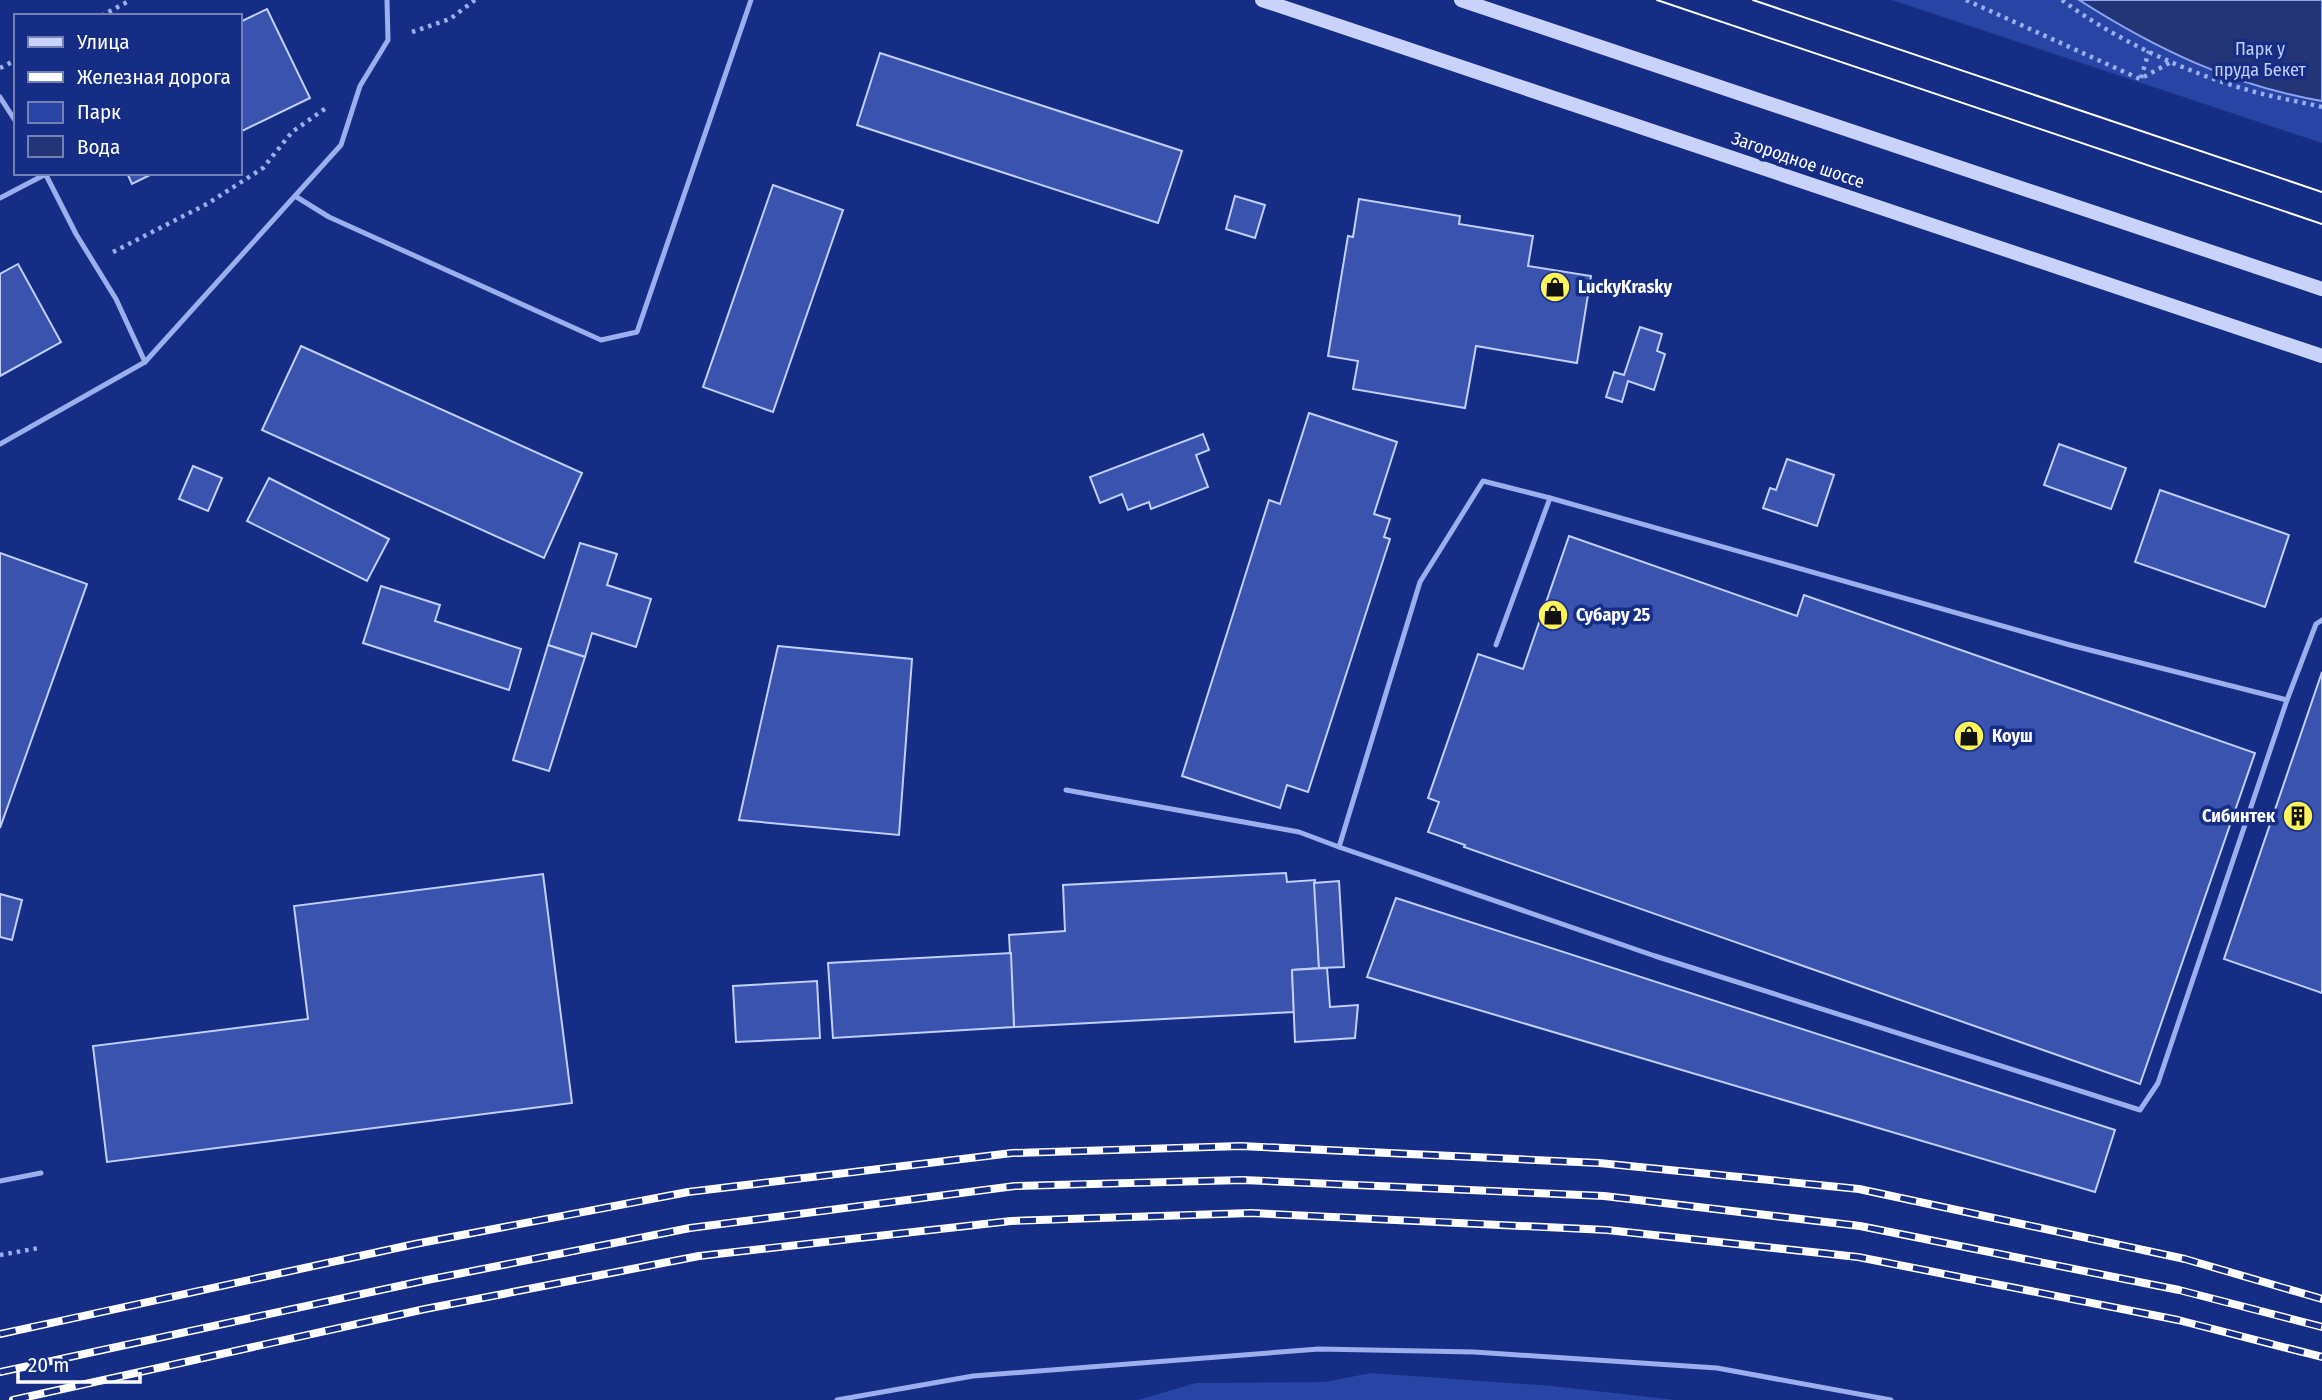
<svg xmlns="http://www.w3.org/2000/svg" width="2322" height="1400" font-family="'Fira Sans Condensed',sans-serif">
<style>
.green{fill:#2844a5}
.water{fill:#233577;stroke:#8da5f1;stroke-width:2}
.building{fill:#3a53ae;stroke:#c1cefa;stroke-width:2}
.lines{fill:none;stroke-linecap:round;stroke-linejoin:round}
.path{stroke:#9baeee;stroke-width:4.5;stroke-dasharray:3.5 5;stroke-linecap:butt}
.service{stroke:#9baeee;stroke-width:5}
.secondary{stroke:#c8d2fa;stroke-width:14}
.tram{stroke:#fff;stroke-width:2}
.rail-casing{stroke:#fff;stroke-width:8}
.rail{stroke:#162d86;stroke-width:5;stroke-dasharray:16;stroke-linecap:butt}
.labels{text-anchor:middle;stroke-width:7;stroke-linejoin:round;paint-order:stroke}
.park-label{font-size:18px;fill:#c1cefa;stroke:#162d86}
.street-label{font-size:18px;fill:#fff;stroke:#162d86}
.poi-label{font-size:18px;font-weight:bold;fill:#fff;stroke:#162d86;text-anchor:start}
</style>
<rect width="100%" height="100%" fill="#162d86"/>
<g class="green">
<polygon points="1892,0 2322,0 2322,143"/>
<polygon points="1371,1373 1552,1386 1675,1400 1138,1400 1196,1383 1325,1382"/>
</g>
<path class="water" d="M2079,0H2322V101C2233,86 2154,48 2079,0Z"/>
<g class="building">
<polygon points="267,9 310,98 240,132 240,22"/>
<polygon points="880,53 1182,151 1158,223 857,125"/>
<polygon points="127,173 154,173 132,184"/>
<polygon points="773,185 843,210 773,412 703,387"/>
<polygon points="1235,196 1265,205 1255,238 1226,229"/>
<polygon points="1359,199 1460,216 1459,224 1533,236 1528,266 1591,276 1577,363 1476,346 1465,408 1353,389 1358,361 1328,356 1348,236 1353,237"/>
<polygon points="18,264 61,342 0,376 0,274"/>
<polygon points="1640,327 1662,334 1657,351 1665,354 1654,390 1628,381 1622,402 1606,397 1614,372 1624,375"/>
<polygon points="301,346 582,473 544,558 262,430"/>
<polygon points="1309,413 1397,442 1374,514 1390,519 1384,537 1390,539 1308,792 1287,785 1280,808 1182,776 1269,500 1280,504"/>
<polygon points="1203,434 1209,450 1196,455 1208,487 1151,509 1149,502 1128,510 1122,494 1100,503 1090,477"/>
<polygon points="2059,444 2126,468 2111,509 2044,485"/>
<polygon points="1787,459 1834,475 1817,526 1763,508 1770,488 1776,490"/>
<polygon points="193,466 222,478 208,511 179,499"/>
<polygon points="269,478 389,539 367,581 247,521"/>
<polygon points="2160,490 2289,535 2265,607 2135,562"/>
<polygon points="1569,536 1797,616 1804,595 2255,753 2140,1084 1464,847 1465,845 1428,832 1439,802 1428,798 1478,654 1523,669"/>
<polygon points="580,543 617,554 607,585 651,599 636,647 592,633 585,657 548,645"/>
<polygon points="0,553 87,584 0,828"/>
<polygon points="381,586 440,605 435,621 521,649 509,690 363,643"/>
<polygon points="548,645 585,657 549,771 513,760"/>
<polygon points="778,646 912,659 899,835 739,820"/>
<polygon points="2322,672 2322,993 2224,959"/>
<polygon points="1286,873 1287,882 1315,880 1319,968 1292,970 1294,1012 1014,1027 1009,935 1065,931 1063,885"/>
<polygon points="543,874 572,1103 107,1162 93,1046 308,1019 294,906"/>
<polygon points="1339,881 1344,967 1319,968 1314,883"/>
<polygon points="0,894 22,900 12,940 0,937"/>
<polygon points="1396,898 2115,1130 2095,1192 1367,977"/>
<polygon points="1011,953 1014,1027 833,1038 828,963"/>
<polygon points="1327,968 1330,1007 1358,1005 1355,1038 1295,1042 1292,970"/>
<polygon points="817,981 820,1038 736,1042 733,986"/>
</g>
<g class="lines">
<g class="path">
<polyline points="1966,0 2140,79 2171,62"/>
<path d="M2062,0C2114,39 2185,72 2248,90C2272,97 2297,101 2322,107"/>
<polyline points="101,16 131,0"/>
<polyline points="412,32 450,19 475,0"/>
<polyline points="0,68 16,60"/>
<polyline points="2141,78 2149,51"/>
<polyline points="113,252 207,204 263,168 292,132 326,108"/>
<polyline points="0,1255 39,1248"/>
</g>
<g class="service">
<polyline points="0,97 16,122"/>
<polyline points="45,173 76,234 116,299 145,362"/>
<polyline points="295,196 329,217 601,340 637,332 751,0"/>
<polyline points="0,198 46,174"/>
<polyline points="0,444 145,362 341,145 360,86 388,40 387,0"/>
<polyline points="1496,645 1550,498"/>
<polyline points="1066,790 1299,832 1339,847 1420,582 1483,481 1550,498 2070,645 2287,700"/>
<polyline points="1339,847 1655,956 2140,1110 2158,1083 2287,700 2316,624 2322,620"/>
<polyline points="0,1181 41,1173"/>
<polyline points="837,1400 973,1376 1319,1349 1474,1352 1717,1368 1891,1400"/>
</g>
<g class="secondary">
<polyline points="1262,0 2322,356"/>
<polyline points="1461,0 2322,289"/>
</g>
<g class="tram">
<polyline points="1657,0 2322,224"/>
<polyline points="1753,0 2322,192"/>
</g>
<g class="rail-casing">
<g id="rail">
<polyline points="0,1334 415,1244 688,1192 1012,1153 1241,1146 1599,1163 1859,1189 2185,1259 2322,1299"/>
<polyline points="0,1372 427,1280 690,1228 1015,1186 1243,1180 1604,1196 1860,1226 2179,1290 2322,1327"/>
<polyline points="13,1400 425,1309 699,1256 1011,1221 1251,1213 1607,1230 1858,1257 2178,1320 2322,1357"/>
</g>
</g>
<use href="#rail" class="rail"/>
</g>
<defs>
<g id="shop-disc" transform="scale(1.575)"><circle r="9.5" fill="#fff558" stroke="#162d86"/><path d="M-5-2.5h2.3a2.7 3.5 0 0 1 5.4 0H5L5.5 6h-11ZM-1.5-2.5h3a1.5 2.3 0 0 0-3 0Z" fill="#111"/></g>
<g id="building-disc" transform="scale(1.575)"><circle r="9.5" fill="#fff558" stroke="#162d86"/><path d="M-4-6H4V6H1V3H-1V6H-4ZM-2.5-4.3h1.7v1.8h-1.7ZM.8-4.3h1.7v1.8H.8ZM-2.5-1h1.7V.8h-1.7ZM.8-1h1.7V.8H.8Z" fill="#111"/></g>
</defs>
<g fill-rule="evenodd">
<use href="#shop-disc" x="1555" y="287"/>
<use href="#shop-disc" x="1553" y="615"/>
<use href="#shop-disc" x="1969" y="736"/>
<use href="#building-disc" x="2298" y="816"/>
</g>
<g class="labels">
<g class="park-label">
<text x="2260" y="55">Парк у<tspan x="2260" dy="21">пруда Бекет</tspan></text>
</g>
<g class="street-label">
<text transform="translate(1798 160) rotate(19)" y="6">Загородное шоссе</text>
</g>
<g class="poi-label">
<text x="1578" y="293">LuckyKrasky</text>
<text x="1576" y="621">Субару 25</text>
<text x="1992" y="742">Коуш</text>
<text x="2275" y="822" text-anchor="end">Сибинтек</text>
</g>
</g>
<rect x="14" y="14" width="228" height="161" fill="#162d86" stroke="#7381b6" stroke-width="2"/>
<rect x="28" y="37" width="35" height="10" fill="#c8d2fa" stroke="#7381b6" stroke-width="2"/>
<text x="77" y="49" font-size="21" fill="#ffffff">Улица</text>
<rect x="28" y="72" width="35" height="10" fill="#ffffff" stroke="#7381b6" stroke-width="2"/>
<text x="77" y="84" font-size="21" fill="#ffffff">Железная дорога</text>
<rect x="28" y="102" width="35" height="21" fill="#2844a5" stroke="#7381b6" stroke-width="2"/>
<text x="77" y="119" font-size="21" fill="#ffffff">Парк</text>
<rect x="28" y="136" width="35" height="21" fill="#233577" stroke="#7381b6" stroke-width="2"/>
<text x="77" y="154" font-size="21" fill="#ffffff">Вода</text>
<path d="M18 1372v10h122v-10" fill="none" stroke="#ffffff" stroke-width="3.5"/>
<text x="28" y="1372" font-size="21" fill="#ffffff" stroke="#162d86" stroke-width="5" paint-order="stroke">20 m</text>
</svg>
